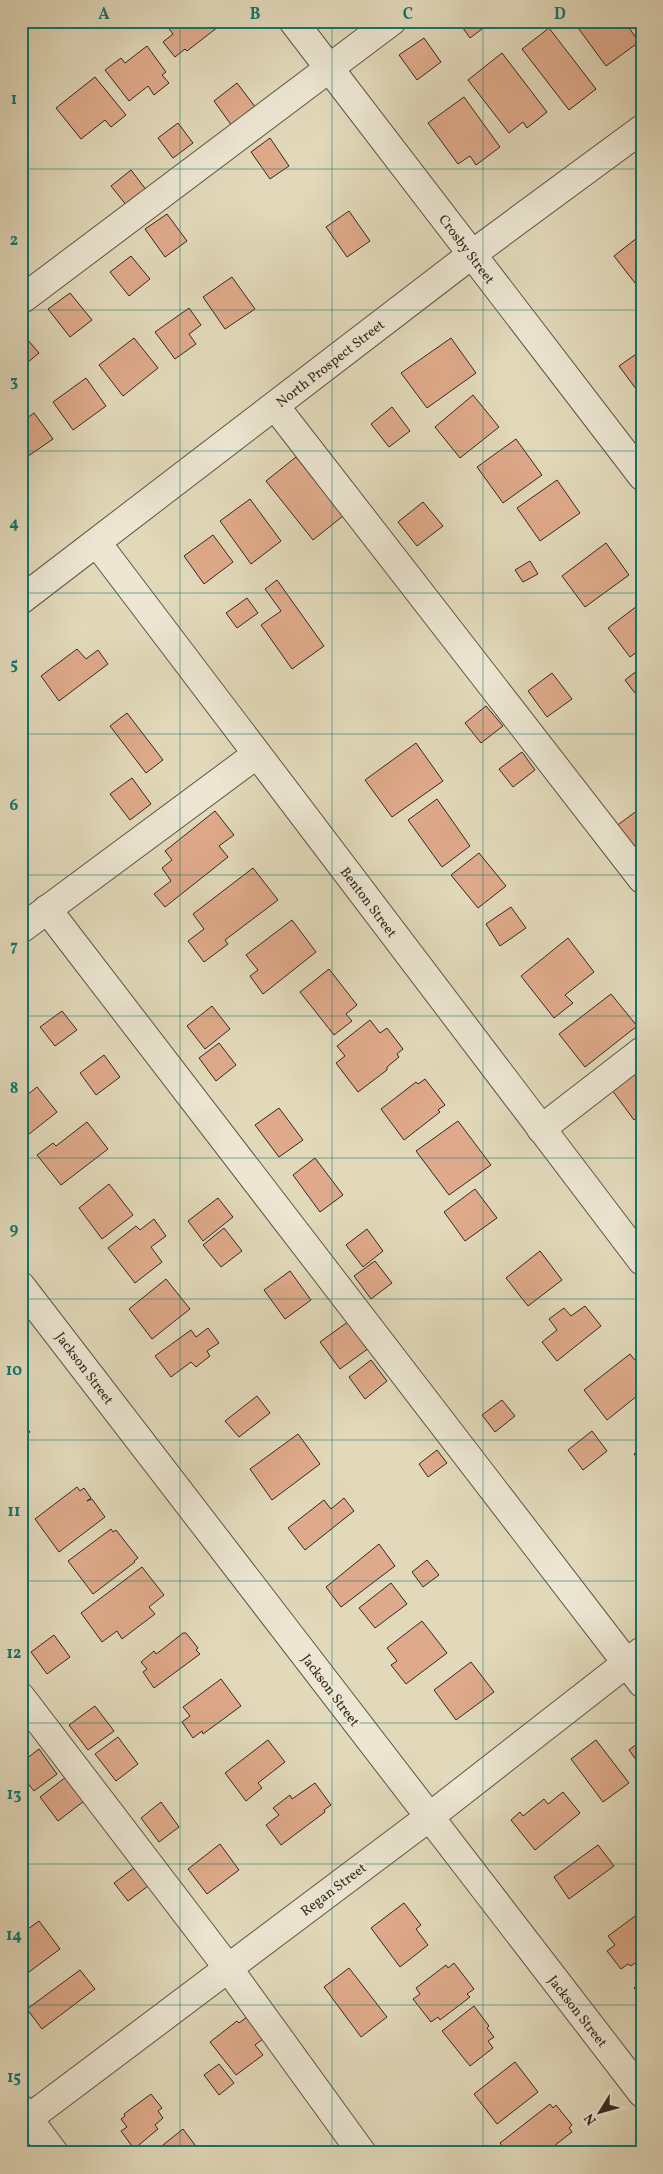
<svg xmlns="http://www.w3.org/2000/svg" width="663" height="2174" font-family="Vollkorn,serif">
<style>
.building{fill:#dfaa8b;stroke:#342821}
.lines{fill:none;stroke-linecap:round;stroke-linejoin:round}
.minor-casing{stroke:#605447;stroke-width:30}
.minor{stroke:#ece6d2;stroke-width:28}
.grid{fill:none;stroke:#0f766e;stroke-width:1;stroke-opacity:0.55}
.labels{text-anchor:middle;stroke-width:4;stroke-linejoin:round;paint-order:stroke}
.street-label{font-size:14px;fill:#342821;stroke:#ece6d2}
.neatline{fill:none;stroke:#0f766e;stroke-width:2}
.grid-label{font-size:16px;text-anchor:middle;font-weight:bold;fill:#0f766e}
</style>
<rect width="100%" height="100%" fill="#e2d9ba"/>
<filter id="stains"><feTurbulence type="fractalNoise" baseFrequency=".004" numOctaves="4"/><feColorMatrix values="0 0 0 0 .2 0 0 0 0 .09 0 0 0 0 .02 0 0 0 .5 -.17"/></filter>
<radialGradient id="worn" r=".72"><stop offset=".6" stop-color="#630" stop-opacity="0"/><stop offset="1" stop-color="#630" stop-opacity=".3"/></radialGradient>
<g class="building">
<polygon points="173,21 214,21 218,27 187,51 185,49 175,57 163,42 173,34 167,26"/>
<polygon points="458,21 488,21 490,23 470,38"/>
<polygon points="494,21 509,21 499,28"/>
<polygon points="573,21 624,21 639,42 606,66"/>
<polygon points="549,28 596,89 569,110 522,49"/>
<polygon points="424,38 441,62 417,80 399,55"/>
<polygon points="147,46 166,72 162,75 169,83 154,95 148,86 129,101 105,70 121,58 125,63"/>
<polygon points="502,53 547,112 527,128 523,122 509,133 468,80"/>
<polygon points="95,77 126,115 111,127 105,120 81,139 56,108"/>
<polygon points="237,83 256,108 232,126 214,101"/>
<polygon points="464,97 500,147 476,165 470,156 458,164 428,123"/>
<polygon points="178,123 193,143 173,158 158,138"/>
<polygon points="270,138 289,166 270,179 251,152"/>
<polygon points="131,170 147,191 127,206 111,186"/>
<polygon points="349,211 370,241 347,257 326,227"/>
<polygon points="167,214 187,241 165,257 145,229"/>
<polygon points="21,215 27,223 21,227"/>
<polygon points="642,234 642,292 614,256"/>
<polygon points="131,256 150,279 129,296 110,272"/>
<polygon points="232,277 255,309 225,329 203,297"/>
<polygon points="70,293 92,320 70,337 48,309"/>
<polygon points="189,308 201,325 189,334 196,344 175,359 155,332"/>
<polygon points="21,332 39,353 21,368"/>
<polygon points="134,338 158,368 123,396 99,365"/>
<polygon points="451,338 476,373 427,408 401,373"/>
<polygon points="642,350 642,397 619,366"/>
<polygon points="86,378 106,406 73,430 53,402"/>
<polygon points="473,395 499,427 460,458 435,427"/>
<polygon points="392,407 410,431 389,447 371,424"/>
<polygon points="34,413 53,439 21,461 21,422"/>
<polygon points="516,439 542,475 503,503 477,467"/>
<polygon points="296,457 343,516 313,540 266,481"/>
<polygon points="557,480 580,513 540,541 517,508"/>
<polygon points="250,499 281,541 251,564 220,521"/>
<polygon points="423,502 443,526 417,546 398,522"/>
<polygon points="213,535 233,562 204,584 184,556"/>
<polygon points="606,543 629,575 585,607 562,576"/>
<polygon points="530,561 538,574 523,582 515,570"/>
<polygon points="277,580 324,646 292,669 261,625 281,611 265,589"/>
<polygon points="247,598 258,613 237,628 226,613"/>
<polygon points="641,603 642,648 630,657 608,628"/>
<polygon points="77,649 86,659 98,650 108,664 59,701 41,676"/>
<polygon points="642,667 642,702 625,680"/>
<polygon points="552,673 572,699 547,717 528,691"/>
<polygon points="486,706 503,726 481,743 465,723"/>
<polygon points="127,713 163,760 146,773 110,726"/>
<polygon points="416,743 443,781 392,817 365,780"/>
<polygon points="522,752 535,770 513,787 499,769"/>
<polygon points="132,778 151,804 130,820 110,794"/>
<polygon points="437,799 470,846 442,867 408,820"/>
<polygon points="642,807 642,842 631,850 615,827"/>
<polygon points="215,811 234,835 219,846 228,857 165,907 154,894 171,881 162,868 172,860 165,851"/>
<polygon points="479,853 506,886 478,908 451,875"/>
<polygon points="253,868 278,900 225,940 228,944 204,962 188,941 204,929 193,914"/>
<polygon points="511,907 526,928 500,946 486,924"/>
<polygon points="292,920 316,952 263,994 250,976 258,970 246,955"/>
<polygon points="568,938 594,972 565,995 573,1003 554,1018 521,976"/>
<polygon points="329,969 357,1005 346,1014 352,1021 334,1035 300,992"/>
<polygon points="611,994 637,1026 585,1067 559,1034"/>
<polygon points="212,1006 230,1029 205,1049 187,1026"/>
<polygon points="62,1011 77,1030 55,1046 40,1027"/>
<polygon points="370,1020 380,1033 387,1028 403,1049 397,1054 399,1057 387,1067 387,1070 358,1092 336,1063 345,1056 337,1046"/>
<polygon points="219,1043 236,1065 216,1081 199,1058"/>
<polygon points="104,1055 120,1077 96,1095 80,1073"/>
<polygon points="642,1061 642,1115 634,1120 609,1086"/>
<polygon points="425,1079 445,1105 438,1110 440,1112 404,1140 381,1109 416,1082 418,1084"/>
<polygon points="37,1087 57,1112 24,1138 21,1134 21,1100"/>
<polygon points="279,1108 303,1140 279,1157 255,1125"/>
<polygon points="458,1121 491,1165 449,1195 416,1151"/>
<polygon points="87,1122 108,1149 61,1185 37,1155 53,1143 56,1146"/>
<polygon points="315,1158 343,1195 320,1212 293,1175"/>
<polygon points="109,1184 133,1215 102,1239 79,1208"/>
<polygon points="475,1189 497,1218 465,1241 444,1212"/>
<polygon points="218,1198 233,1217 203,1241 188,1221"/>
<polygon points="154,1219 166,1236 151,1247 162,1262 135,1283 108,1248 136,1226 140,1230"/>
<polygon points="224,1228 242,1251 221,1267 203,1245"/>
<polygon points="367,1229 383,1251 363,1267 346,1245"/>
<polygon points="540,1251 562,1280 528,1306 506,1278"/>
<polygon points="375,1261 392,1283 371,1299 354,1276"/>
<polygon points="290,1271 311,1300 285,1319 264,1290"/>
<polygon points="166,1279 190,1309 152,1339 129,1309"/>
<polygon points="585,1306 601,1326 557,1361 542,1342 557,1330 549,1319 564,1308 571,1316"/>
<polygon points="349,1321 369,1348 340,1369 320,1342"/>
<polygon points="208,1328 219,1343 207,1351 210,1356 196,1367 191,1362 171,1377 155,1356 191,1330 196,1337"/>
<polygon points="630,1354 642,1369 642,1392 607,1420 584,1390"/>
<polygon points="371,1360 387,1381 365,1399 349,1377"/>
<polygon points="257,1396 270,1413 239,1437 225,1421"/>
<polygon points="502,1400 515,1416 495,1432 482,1415"/>
<polygon points="21,1421 30,1432 21,1438"/>
<polygon points="592,1431 607,1451 583,1470 568,1450"/>
<polygon points="298,1434 320,1464 272,1500 250,1469"/>
<polygon points="642,1448 642,1464 634,1454"/>
<polygon points="437,1450 447,1463 428,1477 419,1464"/>
<polygon points="77,1487 80,1491 84,1488 91,1498 87,1501 92,1499 105,1517 59,1552 35,1519"/>
<polygon points="344,1498 354,1511 305,1550 288,1528 324,1500 331,1509"/>
<polygon points="111,1529 113,1532 116,1530 138,1558 134,1561 135,1562 93,1594 68,1561"/>
<polygon points="379,1544 395,1566 341,1607 326,1587"/>
<polygon points="427,1560 439,1575 423,1587 412,1572"/>
<polygon points="142,1567 164,1595 149,1607 155,1614 122,1639 117,1631 102,1642 81,1613"/>
<polygon points="391,1583 407,1604 375,1628 359,1608"/>
<polygon points="422,1621 447,1653 406,1684 391,1665 397,1661 387,1648"/>
<polygon points="183,1633 186,1633 198,1648 196,1650 200,1654 154,1688 143,1672 147,1669 141,1662 154,1651 156,1654 159,1652"/>
<polygon points="54,1635 70,1657 47,1674 31,1652"/>
<polygon points="471,1662 494,1692 456,1720 434,1690"/>
<polygon points="221,1679 241,1706 203,1734 202,1731 193,1738 182,1722 190,1716 183,1707"/>
<polygon points="95,1706 114,1731 88,1750 69,1725"/>
<polygon points="118,1737 138,1764 116,1781 95,1754"/>
<polygon points="268,1740 285,1762 258,1783 262,1788 246,1801 225,1773"/>
<polygon points="596,1740 629,1783 603,1802 571,1759"/>
<polygon points="642,1740 642,1768 629,1750"/>
<polygon points="39,1749 57,1774 34,1791 21,1775 21,1763"/>
<polygon points="66,1777 84,1801 58,1821 40,1797"/>
<polygon points="315,1783 331,1805 324,1810 325,1812 281,1845 266,1825 279,1815 273,1808 290,1795 292,1799"/>
<polygon points="563,1792 580,1813 535,1850 511,1820 520,1812 523,1816 544,1799 548,1804"/>
<polygon points="161,1802 179,1827 159,1842 141,1818"/>
<polygon points="220,1844 239,1870 207,1894 188,1869"/>
<polygon points="598,1845 614,1866 569,1899 554,1877"/>
<polygon points="134,1868 148,1886 128,1901 114,1883"/>
<polygon points="404,1903 421,1925 416,1929 428,1945 400,1967 371,1928"/>
<polygon points="642,1911 642,1958 631,1966 628,1964 621,1969 607,1951 615,1945 608,1936"/>
<polygon points="39,1921 60,1949 29,1972 26,1968 21,1972 21,1934"/>
<polygon points="454,1963 474,1989 467,1994 470,1997 440,2020 438,2017 431,2022 413,1999 420,1994 416,1988 446,1965 448,1968"/>
<polygon points="349,1968 387,2017 361,2037 324,1987"/>
<polygon points="80,1970 95,1989 42,2029 27,2009"/>
<polygon points="642,1982 642,1997 634,1988"/>
<polygon points="474,2006 489,2026 487,2028 494,2037 488,2041 493,2048 470,2066 442,2031"/>
<polygon points="247,2017 263,2039 255,2045 263,2055 236,2075 210,2042 237,2021 239,2023"/>
<polygon points="515,2062 538,2092 497,2124 474,2094"/>
<polygon points="219,2064 234,2083 219,2095 204,2075"/>
<polygon points="151,2094 162,2108 158,2111 163,2118 155,2125 158,2129 134,2149 121,2131 127,2127 121,2119 125,2116 124,2114"/>
<polygon points="550,2104 553,2108 556,2105 572,2125 569,2128 572,2132 545,2153 508,2153 500,2143"/>
<polygon points="183,2129 201,2153 153,2153"/>
</g>
<g class="lines">
<g class="minor-casing">
<g id="minor">
<polyline points="293,21 642,476"/>
<polyline points="21,300 392,21"/>
<polyline points="275,406 642,879"/>
<polyline points="97,543 642,1261"/>
<polyline points="21,600 471,255 642,129"/>
<polyline points="47,909 642,1683"/>
<polyline points="21,929 257,754"/>
<polyline points="541,1129 642,1051"/>
<polyline points="21,1286 642,2093"/>
<polyline points="21,1697 228,1968 362,2153"/>
<polyline points="21,2109 54,2153"/>
<polyline points="21,2124 428,1818 642,1651"/>
</g>
</g>
<use href="#minor" class="minor"/>
</g>
<path class="grid" d="M180,21V2153M332,21V2153M483,21V2153M21,169H642M21,310H642M21,451H642M21,593H642M21,734H642M21,875H642M21,1016H642M21,1158H642M21,1299H642M21,1440H642M21,1581H642M21,1723H642M21,1864H642M21,2005H642"/>
<g class="labels">
<g class="street-label">
<text transform="translate(467 249) rotate(53)" y="5">Crosby Street</text>
<text transform="translate(330 363) rotate(-38)" y="5">North Prospect Street</text>
<text transform="translate(369 902) rotate(53)" y="5">Benton Street</text>
<text transform="translate(85 1368) rotate(53)" y="5">Jackson Street</text>
<text transform="translate(331 1690) rotate(53)" y="5">Jackson Street</text>
<text transform="translate(333 1889) rotate(-37)" y="5">Regan Street</text>
<text transform="translate(578 2011) rotate(52)" y="5">Jackson Street</text>
</g>
</g>
<rect width="663" height="2174" fill="none" stroke="#e2d9ba" stroke-width="55"/>
<g transform="translate(600 2112) rotate(233)" stroke="#ece6d2" stroke-width="4" paint-order="stroke">
<path d="M0-4L9 19L0 12L-9 19Z" fill="#342821"/>
<text y="-8" font-size="14" font-weight="bold" text-anchor="middle" fill="#342821">N</text>
</g>
<rect x="28" y="28" width="608" height="2118" class="neatline"/>
<g class="grid-label">
<text x="104" y="19">A</text>
<text x="255" y="19">B</text>
<text x="408" y="19">C</text>
<text x="560" y="19">D</text>
<text x="14" y="104">1</text>
<text x="14" y="245">2</text>
<text x="14" y="386">3</text>
<text x="14" y="528">4</text>
<text x="14" y="669">5</text>
<text x="14" y="810">6</text>
<text x="14" y="951">7</text>
<text x="14" y="1093">8</text>
<text x="14" y="1234">9</text>
<text x="14" y="1375">10</text>
<text x="14" y="1516">11</text>
<text x="14" y="1658">12</text>
<text x="14" y="1799">13</text>
<text x="14" y="1940">14</text>
<text x="14" y="2082">15</text>
</g>
<rect width="100%" height="100%" filter="url(#stains)"/>
<rect width="100%" height="100%" fill="url(#worn)"/>
</svg>
